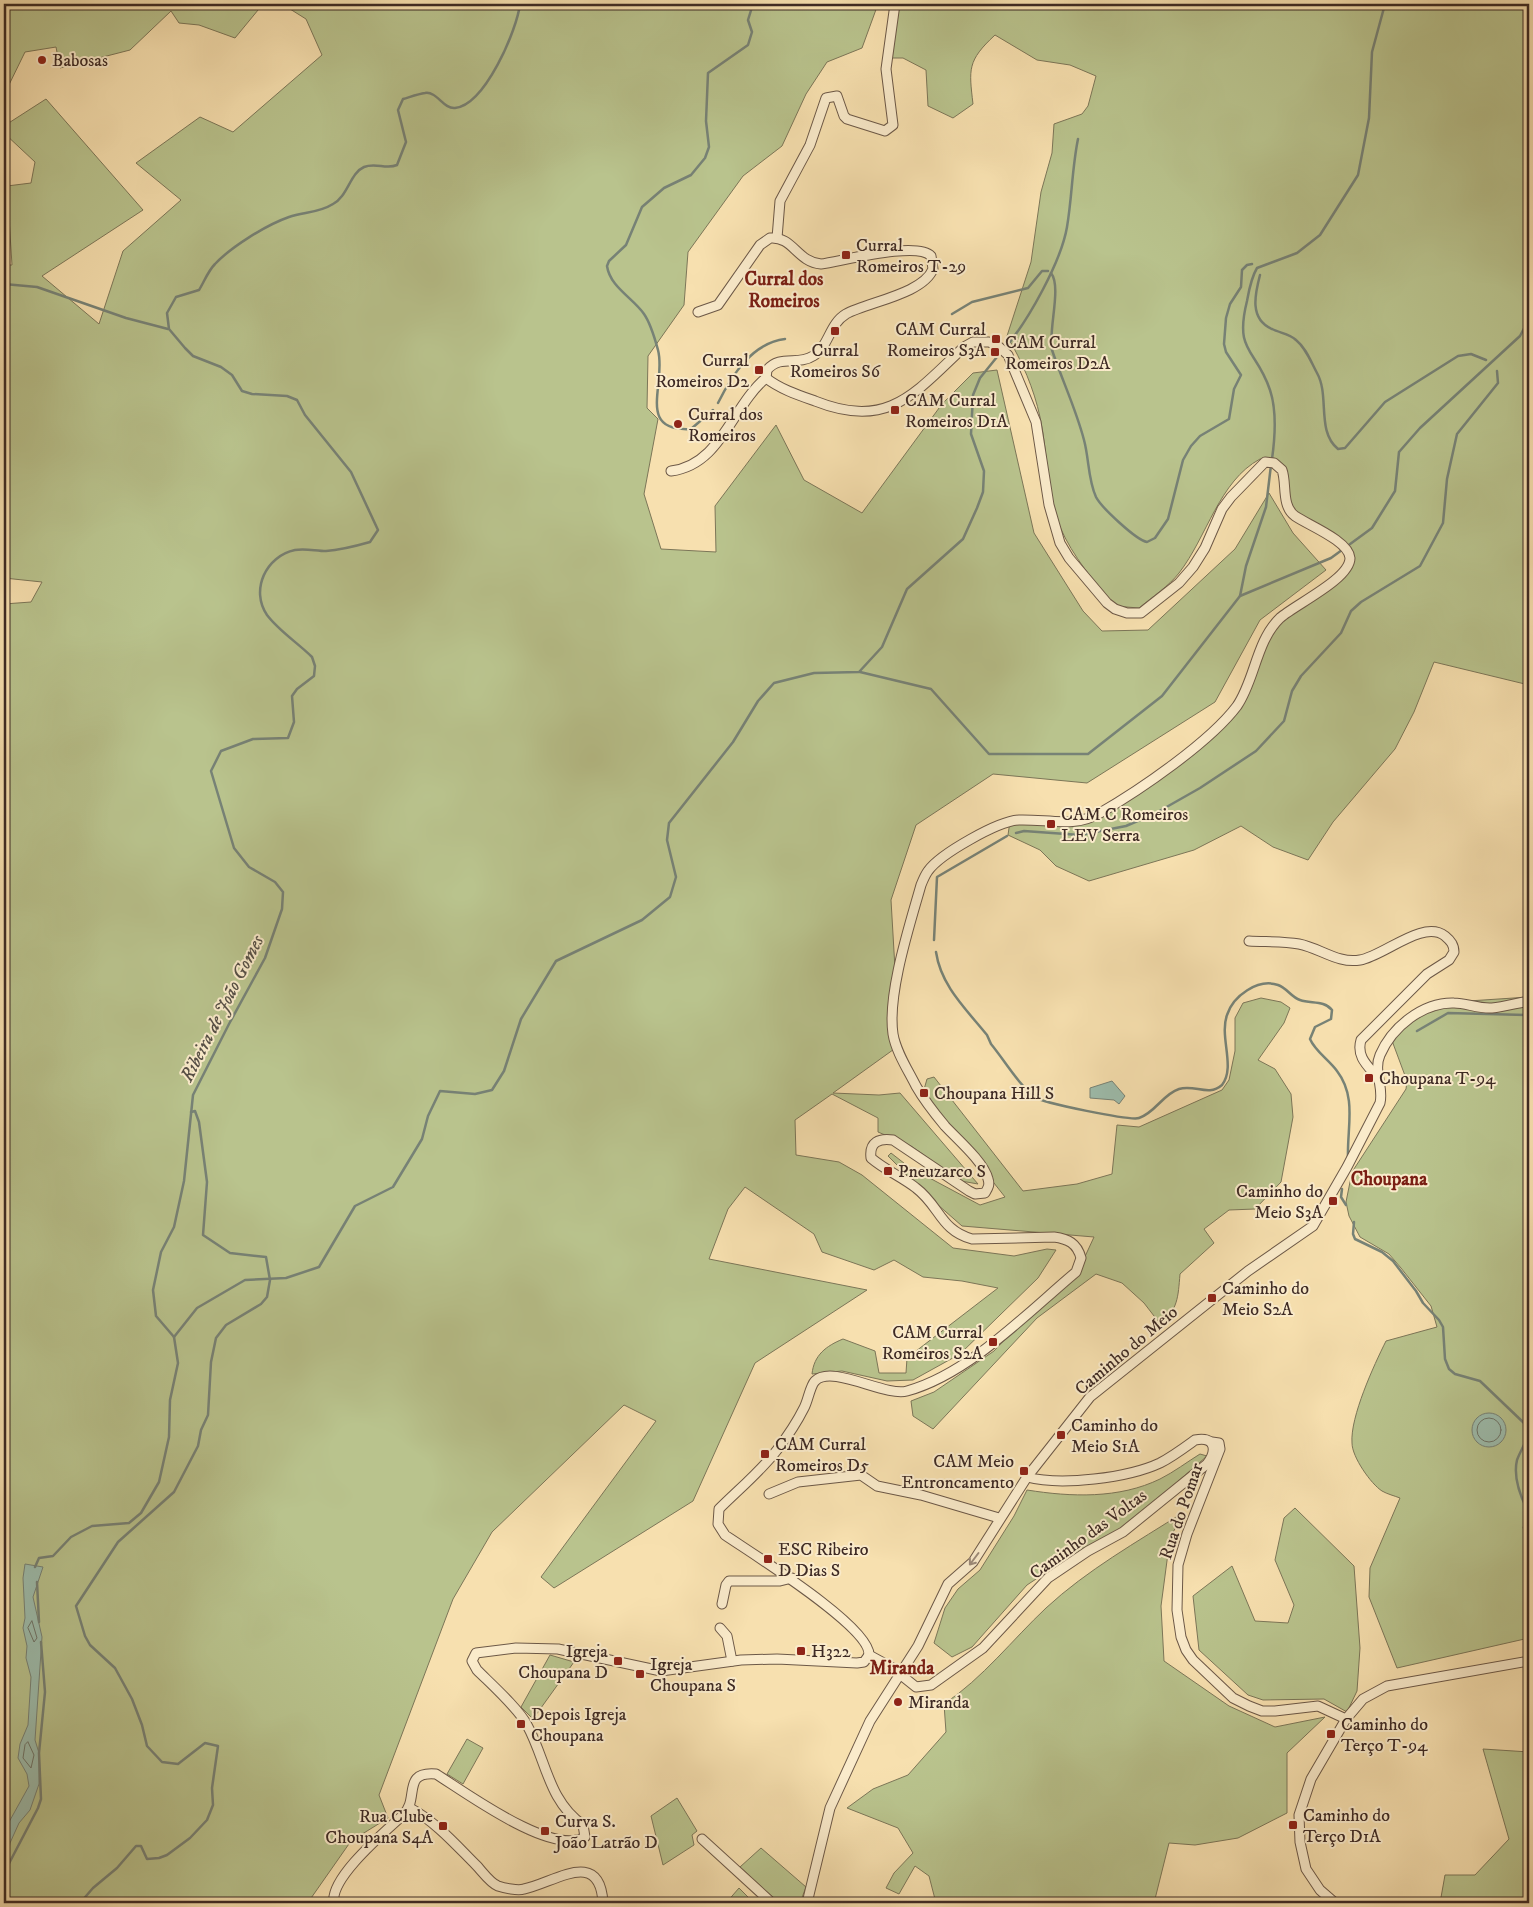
<svg xmlns="http://www.w3.org/2000/svg" width="1533" height="1907" font-family="'IM FELL DW Pica',serif">
<style>
.green{fill:#b9c38d;stroke:#7c7658}
.water{fill:#9dbdad;stroke:#778276}
.lines{fill:none;stroke-linecap:round;stroke-linejoin:round}
.shore{stroke:#6e7468;stroke-width:1}
.stream{stroke:#778276;stroke-width:2.5}
.minor-casing{stroke:#6c5847;stroke-width:11}
.minor{stroke:#faebcb;stroke-width:9}
.oneway{stroke:#9c8a78}
.poi-dot{fill:#8f2418;stroke:#faebcb;stroke-width:2}
.labels{text-anchor:middle;stroke-width:4;stroke-linejoin:round;paint-order:stroke}
.poi-label{font-size:18px;fill:#3e2a24;stroke:#faebcb;text-anchor:start}
.street-label{font-size:18px;fill:#3e2a24;stroke:#faebcb}
.neighbourhood-label{font-size:19px;font-weight:bold;fill:#7a1f14;stroke:#faebcb}
.water-label{font-size:19px;font-style:italic;fill:#564f46;stroke:#faebcb}
</style>
<rect width="100%" height="100%" fill="#f7e0af"/>
<filter id="stains"><feTurbulence type="fractalNoise" baseFrequency=".004" numOctaves="4"/><feColorMatrix values="0 0 0 0 .2 0 0 0 0 .09 0 0 0 0 .02 0 0 0 .5 -.17"/></filter>
<radialGradient id="worn" r=".72"><stop offset=".6" stop-color="#630" stop-opacity="0"/><stop offset="1" stop-color="#630" stop-opacity=".3"/></radialGradient>
<g class="green">
<polygon points="4,4 263,4 235,38 199,25 179,23 171,11 130,50 60,68 56,47 25,52 4,95"/>
<path d="M282,4H878L862,48L827,62L806,94L782,146L743,176L688,252L684,305L648,356L647,408L658,419L644,494L661,549L716,552L715,506L776,425L804,480L862,513L942,404L973,373L997,370L1034,533L1083,611L1102,631L1148,630L1235,549L1269,493L1293,533L1326,570L1260,620L1215,702L1087,783L993,774L916,825L891,900L896,986L897,1047L833,1093L879,1095L900,1093L978,1184L961,1181L911,1146L878,1132V1118L832,1094L795,1120L796,1155L839,1162L862,1175L953,1248L1014,1256L1047,1249L1056,1250L1038,1278L960,1354L913,1380L887,1381L842,1371L812,1374C814,1355 826,1346 843,1339L875,1351L879,1373H906L907,1358L998,1288L962,1281L923,1277L894,1260L874,1270L822,1252L814,1234L745,1187L728,1209L709,1259L867,1290L755,1363L693,1501L554,1588L541,1577L656,1421L624,1405L492,1532L453,1599L379,1795L388,1818L351,1841L309,1901L307,1903H4V604L31,602L42,582L4,578V265H12L7,186L31,183L35,162L4,133V126L46,99L143,210L42,276L99,324L123,251L181,200L136,163L200,117L233,132L322,55L306,19Z"/>
<path d="M897,4H1529V685L1434,662L1414,712L1395,749L1333,822L1308,860L1273,847L1241,826L1194,850L1089,881L1056,866L1040,850L1008,835L1010,821L1082,820L1185,756L1236,706L1279,619L1338,578L1349,553L1292,514C1288,493 1286,464 1260,459C1219,481 1207,537 1179,573C1169,586 1152,597 1139,608L1114,606C1094,581 1073,557 1060,527C1046,493 1048,453 1040,417C1034,389 1022,361 1007,336L1031,262L1041,192L1052,153L1054,124L1082,114L1088,106L1096,76L1070,65L1037,60L995,35C967,61 969,69 973,104L953,118L928,106L926,70L903,58H890Z"/>
<path d="M1529,997V1519L1523,1527L1529,1553V1638L1397,1668L1369,1597L1370,1568L1400,1498C1395,1496 1387,1494 1382,1491C1371,1484 1352,1457 1352,1443C1350,1417 1374,1365 1386,1341L1437,1327L1431,1306L1401,1268L1389,1254L1360,1237L1349,1216L1346,1202L1352,1172L1406,1089L1407,1081L1391,1038L1415,1012L1453,1002Z"/>
<path d="M1261,998L1281,1002L1290,1008L1284,1023L1258,1060L1275,1069L1291,1094L1293,1117L1281,1182L1255,1209L1229,1210L1204,1229L1214,1243L1180,1274C1178,1298 1178,1308 1161,1325L1144,1303L1122,1283L1096,1274L1037,1318L933,1429L913,1416L911,1401L934,1392L994,1351L1038,1304L1082,1263L1094,1237L962,1226L929,1197L888,1156L891,1153L909,1167L980,1205L1005,1197L923,1093L927,1079L934,1077L1023,1191L1077,1184L1112,1174L1117,1125L1139,1127L1222,1090L1229,1080L1235,1051V1018L1243,1003Z"/>
<path d="M1200,1454L1207,1456L1122,1530L1071,1556L1027,1585L972,1647L952,1657L934,1643L945,1608L958,1589L980,1570L1014,1516L1027,1490C1071,1497 1119,1499 1160,1479C1174,1472 1187,1462 1200,1454Z"/>
<polygon points="1295,1508 1354,1566 1360,1648 1357,1691 1347,1712 1324,1699 1263,1700 1248,1695 1199,1650 1193,1596 1232,1566 1255,1621 1288,1623 1294,1605 1275,1560 1284,1518"/>
<path d="M1184,1512L1170,1538L1161,1606L1164,1661L1229,1706L1275,1727L1325,1717L1287,1753V1813L1238,1838L1195,1845L1169,1843L1154,1903H936L929,1876L915,1866L899,1894L886,1888L894,1873L913,1853L898,1828L847,1808L873,1789L908,1775L946,1732L944,1704C983,1678 1012,1640 1046,1608C1087,1570 1137,1542 1184,1512Z"/>
<polygon points="550,1655 574,1662 533,1719 521,1707"/>
<polygon points="467,1739 483,1748 463,1784 447,1774"/>
<polygon points="1483,1749 1529,1752 1529,1903 1440,1903 1445,1875 1475,1875 1509,1839"/>
<polygon points="677,1798 697,1831 692,1835 694,1845 663,1865 651,1816"/>
<polygon points="761,1848 806,1887 800,1903 779,1903 740,1867"/>
<polygon points="739,1888 754,1903 726,1903"/>
</g>
<g class="water">
<polygon points="1112,1081 1125,1096 1119,1104 1114,1100 1090,1098 1090,1088"/>
<circle cx="1489" cy="1430" r="17"/>
<polygon points="25,1564 43,1567 33,1597 42,1637 35,1740 39,1753 39,1784 30,1810 19,1823 10,1843 4,1878 4,1831 29,1786 27,1774 18,1758 20,1744 28,1725 31,1677 26,1658 27,1646 23,1628 25,1618 23,1578"/>
</g>
<g class="lines">
<g class="shore">
<circle cx="1489" cy="1430" r="12"/>
<polygon points="32,1621 37,1638 34,1642 28,1628"/>
<polygon points="28,1742 34,1755 31,1768 23,1758 25,1745"/>
</g>
<g class="stream">
<path d="M1051,273C1062,287 1048,330 1052,350C1062,380 1076,409 1084,440C1089,458 1088,480 1096,497C1101,507 1136,540 1147,542L1155,538L1168,519L1183,460L1191,446L1200,436L1229,419L1234,389L1241,375L1226,352L1224,344L1226,318L1230,304L1241,287L1242,270L1247,265L1252,264"/>
<path d="M1260,275C1255,294 1249,319 1272,329C1280,333 1290,334 1296,340C1306,348 1311,362 1317,373C1330,396 1316,431 1338,449L1345,448L1385,402L1458,356L1471,354L1486,360"/>
<polyline points="4,284 37,287 126,318 168,329"/>
<polyline points="952,314 972,302 1028,288 1042,271 1048,271"/>
<path d="M1005,348C1028,321 1061,262 1067,227C1072,198 1072,168 1078,139"/>
<path d="M718,403C732,375 752,343 785,339"/>
<path d="M713,410L691,429C635,432 667,384 658,350C655,339 651,324 644,314C633,298 610,287 607,266L609,261L626,245L642,207L664,188L691,175L705,158L709,147L706,121L708,73L748,45L752,32L748,20L753,4"/>
<path d="M1272,459C1275,438 1277,411 1270,390C1256,348 1234,353 1247,301C1249,290 1251,278 1257,268L1297,253L1320,235L1358,175L1369,118L1372,52L1385,4"/>
<polyline points="1240,596 1246,566 1266,507 1271,465"/>
<polyline points="860,672 931,689 989,754 1088,754 1162,696 1240,596 1331,558 1372,528 1395,491 1399,452 1420,428 1520,336 1529,319"/>
<polyline points="1016,833 1024,831 1080,835 1126,826 1156,813 1200,788 1256,751 1284,721 1292,691 1301,676 1341,633 1351,611 1361,602 1420,566 1443,523 1447,479 1457,434 1498,383 1497,371"/>
<polyline points="934,940 937,877 1007,836"/>
<path d="M936,952C941,986 966,1009 987,1035L991,1044C1005,1061 1018,1084 1035,1097C1042,1103 1131,1121 1139,1118C1155,1113 1163,1094 1179,1089C1195,1084 1208,1097 1222,1085C1236,1067 1219,1037 1227,1015C1233,996 1258,978 1278,985C1287,988 1291,997 1300,1000C1311,1004 1324,1000 1332,1010L1331,1019L1315,1027L1310,1039C1315,1051 1329,1060 1337,1071C1357,1097 1347,1127 1348,1157"/>
<polyline points="1417,1031 1448,1013 1529,1015"/>
<polyline points="1342,1189 1341,1197 1346,1205"/>
<polyline points="1354,1222 1353,1234 1355,1239 1382,1252 1393,1261 1416,1291 1423,1303 1439,1320 1443,1327 1445,1359 1449,1369 1455,1374 1480,1381 1525,1424"/>
<polyline points="174,1337 197,1308 245,1280 286,1278 319,1267 355,1206 393,1187 422,1139 428,1116 440,1091 475,1094 492,1090 504,1071 521,1019 556,961 642,920 670,897 676,877 667,840 669,823 733,742 758,701 774,683 814,673 859,672 882,647 907,589 963,539 977,508 983,492 984,471 971,434 973,395 980,378 1001,352"/>
<path d="M1529,1439L1527,1438C1524,1446 1520,1452 1517,1460C1513,1477 1521,1498 1529,1513"/>
<path d="M35,1567L39,1558L53,1556L71,1537L92,1526L129,1523L141,1513L159,1482L169,1437L170,1400L178,1363L174,1337L156,1316L153,1290L161,1252L174,1227L184,1181L193,1095L229,1024L265,958L282,909L283,892L275,882L249,867L234,848L211,771L221,751L253,739L288,738L294,722L292,696L297,689L314,676L315,666L312,657C298,643 279,631 267,615C250,590 266,556 295,550C305,548 316,551 326,551C341,550 356,546 370,542L378,530L351,472L305,415L297,400L287,396L252,394L242,391L232,375L221,367L193,356L185,348L169,329L167,313L176,297L199,290C204,282 208,271 215,264C231,247 266,225 289,217C304,212 319,213 333,204C348,196 350,173 364,167C376,162 386,170 397,165L406,142L398,110L403,99C410,97 418,94 425,93C437,91 443,109 455,108C485,105 517,30 520,4"/>
<polyline points="37,1582 39,1622"/>
<polyline points="4,1873 38,1808 41,1799 39,1753 45,1692 41,1642"/>
<polyline points="80,1903 93,1888 117,1868 136,1846 141,1846 147,1859 159,1858 167,1855 190,1838 207,1820 213,1805 212,1788 218,1746 205,1743 178,1764 162,1762 147,1746 142,1725 132,1699 115,1668 90,1645 85,1636 76,1606 118,1542 174,1492 198,1446 201,1430 208,1415 211,1362 216,1338 226,1325 261,1304 267,1297 270,1280 266,1257 230,1253 203,1235 207,1182 199,1122 195,1111 191,1112"/>
</g>
<g class="minor-casing">
<g id="minor">
<polyline points="777,238 780,201 810,145 826,98 837,96 844,116 847,119 885,131 893,125 886,69 895,4"/>
<path d="M698,312L718,305L760,245L770,238C793,236 797,262 821,264C843,261 917,241 931,256L933,269C923,294 868,302 846,314C829,324 829,347 813,356C798,366 780,354 767,370L766,378"/>
<path d="M766,378C780,389 798,395 815,401C888,430 914,394 964,347L973,342H989L998,346L1008,355L1036,422L1049,505L1060,543L1069,558L1107,603L1115,609L1127,613H1141L1179,583L1193,567L1205,548L1222,509L1231,497L1265,462L1274,463L1282,470C1287,483 1281,506 1295,516C1308,525 1349,541 1350,558C1350,579 1296,604 1280,618C1256,641 1255,680 1237,706C1210,742 1140,790 1100,813C1075,828 1047,819 1019,820C998,821 940,854 928,871C925,875 923,880 921,885C910,924 887,994 893,1034C896,1052 908,1070 916,1086C924,1100 935,1114 945,1126C957,1139 984,1162 988,1179C990,1185 988,1188 985,1193L975,1194L969,1191L893,1140C879,1138 869,1142 871,1158C885,1170 902,1177 916,1188C940,1206 940,1230 972,1239L1054,1237C1068,1239 1077,1243 1081,1258L1076,1272C1027,1313 969,1374 907,1391C885,1397 832,1364 815,1381C810,1386 808,1401 804,1408C797,1422 787,1437 777,1450C761,1471 738,1490 719,1509L718,1524L725,1535C751,1553 871,1627 869,1655"/>
<path d="M671,471C721,465 732,406 766,378"/>
<path d="M1249,941C1265,942 1283,941 1299,944C1320,948 1338,964 1360,960C1384,956 1423,919 1445,936C1451,941 1454,945 1454,952L1449,960L1427,974L1361,1040C1356,1057 1368,1066 1378,1078"/>
<polyline points="1212,1442 1219,1443 1220,1449 1187,1534 1178,1565 1177,1610 1181,1637 1186,1650 1193,1660 1233,1698 1249,1706 1262,1711 1275,1711 1318,1706 1346,1719"/>
<polyline points="769,1494 798,1482 861,1475 877,1486 921,1495 999,1518"/>
<polyline points="722,1604 726,1585 729,1581 780,1581 792,1578"/>
<polyline points="720,1628 727,1636 732,1661"/>
<path d="M869,1655L891,1667L916,1687L931,1685L983,1648L1048,1578L1088,1551L1123,1532L1207,1464C1217,1451 1216,1436 1195,1440C1184,1448 1172,1457 1160,1463C1128,1478 1061,1486 1027,1477"/>
<path d="M410,1808C436,1822 455,1844 476,1865C482,1871 490,1883 498,1886C504,1888 518,1891 524,1889C554,1883 600,1847 603,1903"/>
<polyline points="702,1839 772,1903"/>
<path d="M334,1903C329,1878 386,1831 403,1815C420,1799 401,1771 436,1774C465,1792 553,1857 585,1837L583,1825C548,1801 546,1759 527,1725C519,1709 491,1684 477,1670L472,1661L476,1653L516,1648L558,1649L661,1671L741,1660L777,1659L857,1663L864,1662L869,1655"/>
<path d="M807,1903L830,1808L870,1721L918,1646L948,1584L973,1562L1027,1477L1090,1397L1248,1271L1313,1226L1347,1167L1380,1103C1384,1087 1373,1071 1380,1055C1392,1027 1423,1002 1454,1003C1466,1003 1479,1009 1492,1008C1504,1007 1517,1003 1529,1001"/>
<polyline points="1335,1903 1320,1890 1306,1869 1300,1842 1299,1815 1311,1779 1346,1719 1363,1699 1387,1686 1529,1661"/>
</g>
</g>
<use href="#minor" class="minor"/>
</g>
<defs><path id="oneway-shaft" d="M-6 0H5M1.5-3L5.5 0L1.5 3" fill="none" stroke-width="1.6" stroke-linecap="round" stroke-linejoin="round" transform="scale(1.25)"/></defs>
<use class="oneway" href="#oneway-shaft" transform="translate(974 1559) rotate(127)"/>
<g class="poi-dot">
<circle cx="42" cy="60" r="5"/>
<rect x="841" y="250" width="10" height="10" rx="2.5"/>
<rect x="830" y="326" width="10" height="10" rx="2.5"/>
<rect x="991" y="334" width="10" height="10" rx="2.5"/>
<rect x="990" y="347" width="10" height="10" rx="2.5"/>
<rect x="754" y="365" width="10" height="10" rx="2.5"/>
<rect x="890" y="405" width="10" height="10" rx="2.5"/>
<circle cx="678" cy="424" r="5"/>
<rect x="1046" y="819" width="10" height="10" rx="2.5"/>
<rect x="1364" y="1073" width="10" height="10" rx="2.5"/>
<rect x="919" y="1088" width="10" height="10" rx="2.5"/>
<rect x="883" y="1166" width="10" height="10" rx="2.5"/>
<rect x="1328" y="1196" width="10" height="10" rx="2.5"/>
<rect x="1207" y="1293" width="10" height="10" rx="2.5"/>
<rect x="988" y="1337" width="10" height="10" rx="2.5"/>
<rect x="1056" y="1430" width="10" height="10" rx="2.5"/>
<rect x="760" y="1449" width="10" height="10" rx="2.5"/>
<rect x="1019" y="1466" width="10" height="10" rx="2.5"/>
<rect x="763" y="1554" width="10" height="10" rx="2.5"/>
<rect x="796" y="1646" width="10" height="10" rx="2.5"/>
<rect x="613" y="1656" width="10" height="10" rx="2.5"/>
<rect x="635" y="1669" width="10" height="10" rx="2.5"/>
<circle cx="898" cy="1702" r="5"/>
<rect x="516" y="1719" width="10" height="10" rx="2.5"/>
<rect x="1326" y="1729" width="10" height="10" rx="2.5"/>
<rect x="1288" y="1820" width="10" height="10" rx="2.5"/>
<rect x="438" y="1821" width="10" height="10" rx="2.5"/>
<rect x="540" y="1826" width="10" height="10" rx="2.5"/>
</g>
<g class="labels">
<g class="poi-label">
<text x="52" y="66">Babosas</text>
<text x="856" y="251">Curral<tspan x="856" dy="21">Romeiros T-29</tspan></text>
<text x="986" y="335" text-anchor="end">CAM Curral<tspan x="986" dy="21">Romeiros S3A</tspan></text>
<text x="1005" y="348">CAM Curral<tspan x="1005" dy="21">Romeiros D2A</tspan></text>
<text x="835" y="356" text-anchor="middle">Curral<tspan x="835" dy="21">Romeiros S6</tspan></text>
<text x="749" y="366" text-anchor="end">Curral<tspan x="749" dy="21">Romeiros D2</tspan></text>
<text x="905" y="406">CAM Curral<tspan x="905" dy="21">Romeiros D1A</tspan></text>
<text x="688" y="420">Curral dos<tspan x="688" dy="21">Romeiros</tspan></text>
<text x="1061" y="820">CAM C Romeiros<tspan x="1061" dy="21">LEV Serra</tspan></text>
<text x="1379" y="1084">Choupana T-94</text>
<text x="934" y="1099">Choupana Hill S</text>
<text x="898" y="1177">Pneuzarco S</text>
<text x="1323" y="1197" text-anchor="end">Caminho do<tspan x="1323" dy="21">Meio S3A</tspan></text>
<text x="1222" y="1294">Caminho do<tspan x="1222" dy="21">Meio S2A</tspan></text>
<text x="983" y="1338" text-anchor="end">CAM Curral<tspan x="983" dy="21">Romeiros S2A</tspan></text>
<text x="1071" y="1431">Caminho do<tspan x="1071" dy="21">Meio S1A</tspan></text>
<text x="775" y="1450">CAM Curral<tspan x="775" dy="21">Romeiros D5</tspan></text>
<text x="1014" y="1467" text-anchor="end">CAM Meio<tspan x="1014" dy="21">Entroncamento</tspan></text>
<text x="778" y="1555">ESC Ribeiro<tspan x="778" dy="21">D Dias S</tspan></text>
<text x="608" y="1657" text-anchor="end">Igreja<tspan x="608" dy="21">Choupana D</tspan></text>
<text x="811" y="1657">H322</text>
<text x="650" y="1670">Igreja<tspan x="650" dy="21">Choupana S</tspan></text>
<text x="908" y="1708">Miranda</text>
<text x="531" y="1720">Depois Igreja<tspan x="531" dy="21">Choupana</tspan></text>
<text x="1341" y="1730">Caminho do<tspan x="1341" dy="21">Terço T-94</tspan></text>
<text x="1303" y="1821">Caminho do<tspan x="1303" dy="21">Terço D1A</tspan></text>
<text x="433" y="1822" text-anchor="end">Rua Clube<tspan x="433" dy="21">Choupana S4A</tspan></text>
<text x="555" y="1827">Curva S.<tspan x="555" dy="21">João Latrão D</tspan></text>
</g>
<g class="street-label">
<text transform="translate(1126 1350) rotate(-40)" y="6">Caminho do Meio</text>
<text transform="translate(1181 1511) rotate(-71)" y="6">Rua do Pomar</text>
<text transform="translate(1088 1534) rotate(-36)" y="6">Caminho das Voltas</text>
</g>
<g class="neighbourhood-label">
<text x="784" y="285">Curral dos<tspan x="784" dy="22">Romeiros</tspan></text>
<text x="1389" y="1185">Choupana</text>
<text x="902" y="1674">Miranda</text>
</g>
<g class="water-label">
<text transform="translate(221 1008) rotate(-63)" y="7">Ribeira de João Gomes</text>
</g>
</g>
<rect width="1533" height="1907" fill="none" stroke="#f7e0af" stroke-width="20"/>
<rect x="5" y="5" width="1523" height="1897" fill="none" stroke="#3e2a24" stroke-width="2.5"/>
<rect x="10" y="10" width="1513" height="1887" fill="none" stroke="#3e2a24"/>
<rect width="100%" height="100%" filter="url(#stains)"/>
<rect width="100%" height="100%" fill="url(#worn)"/>
</svg>
